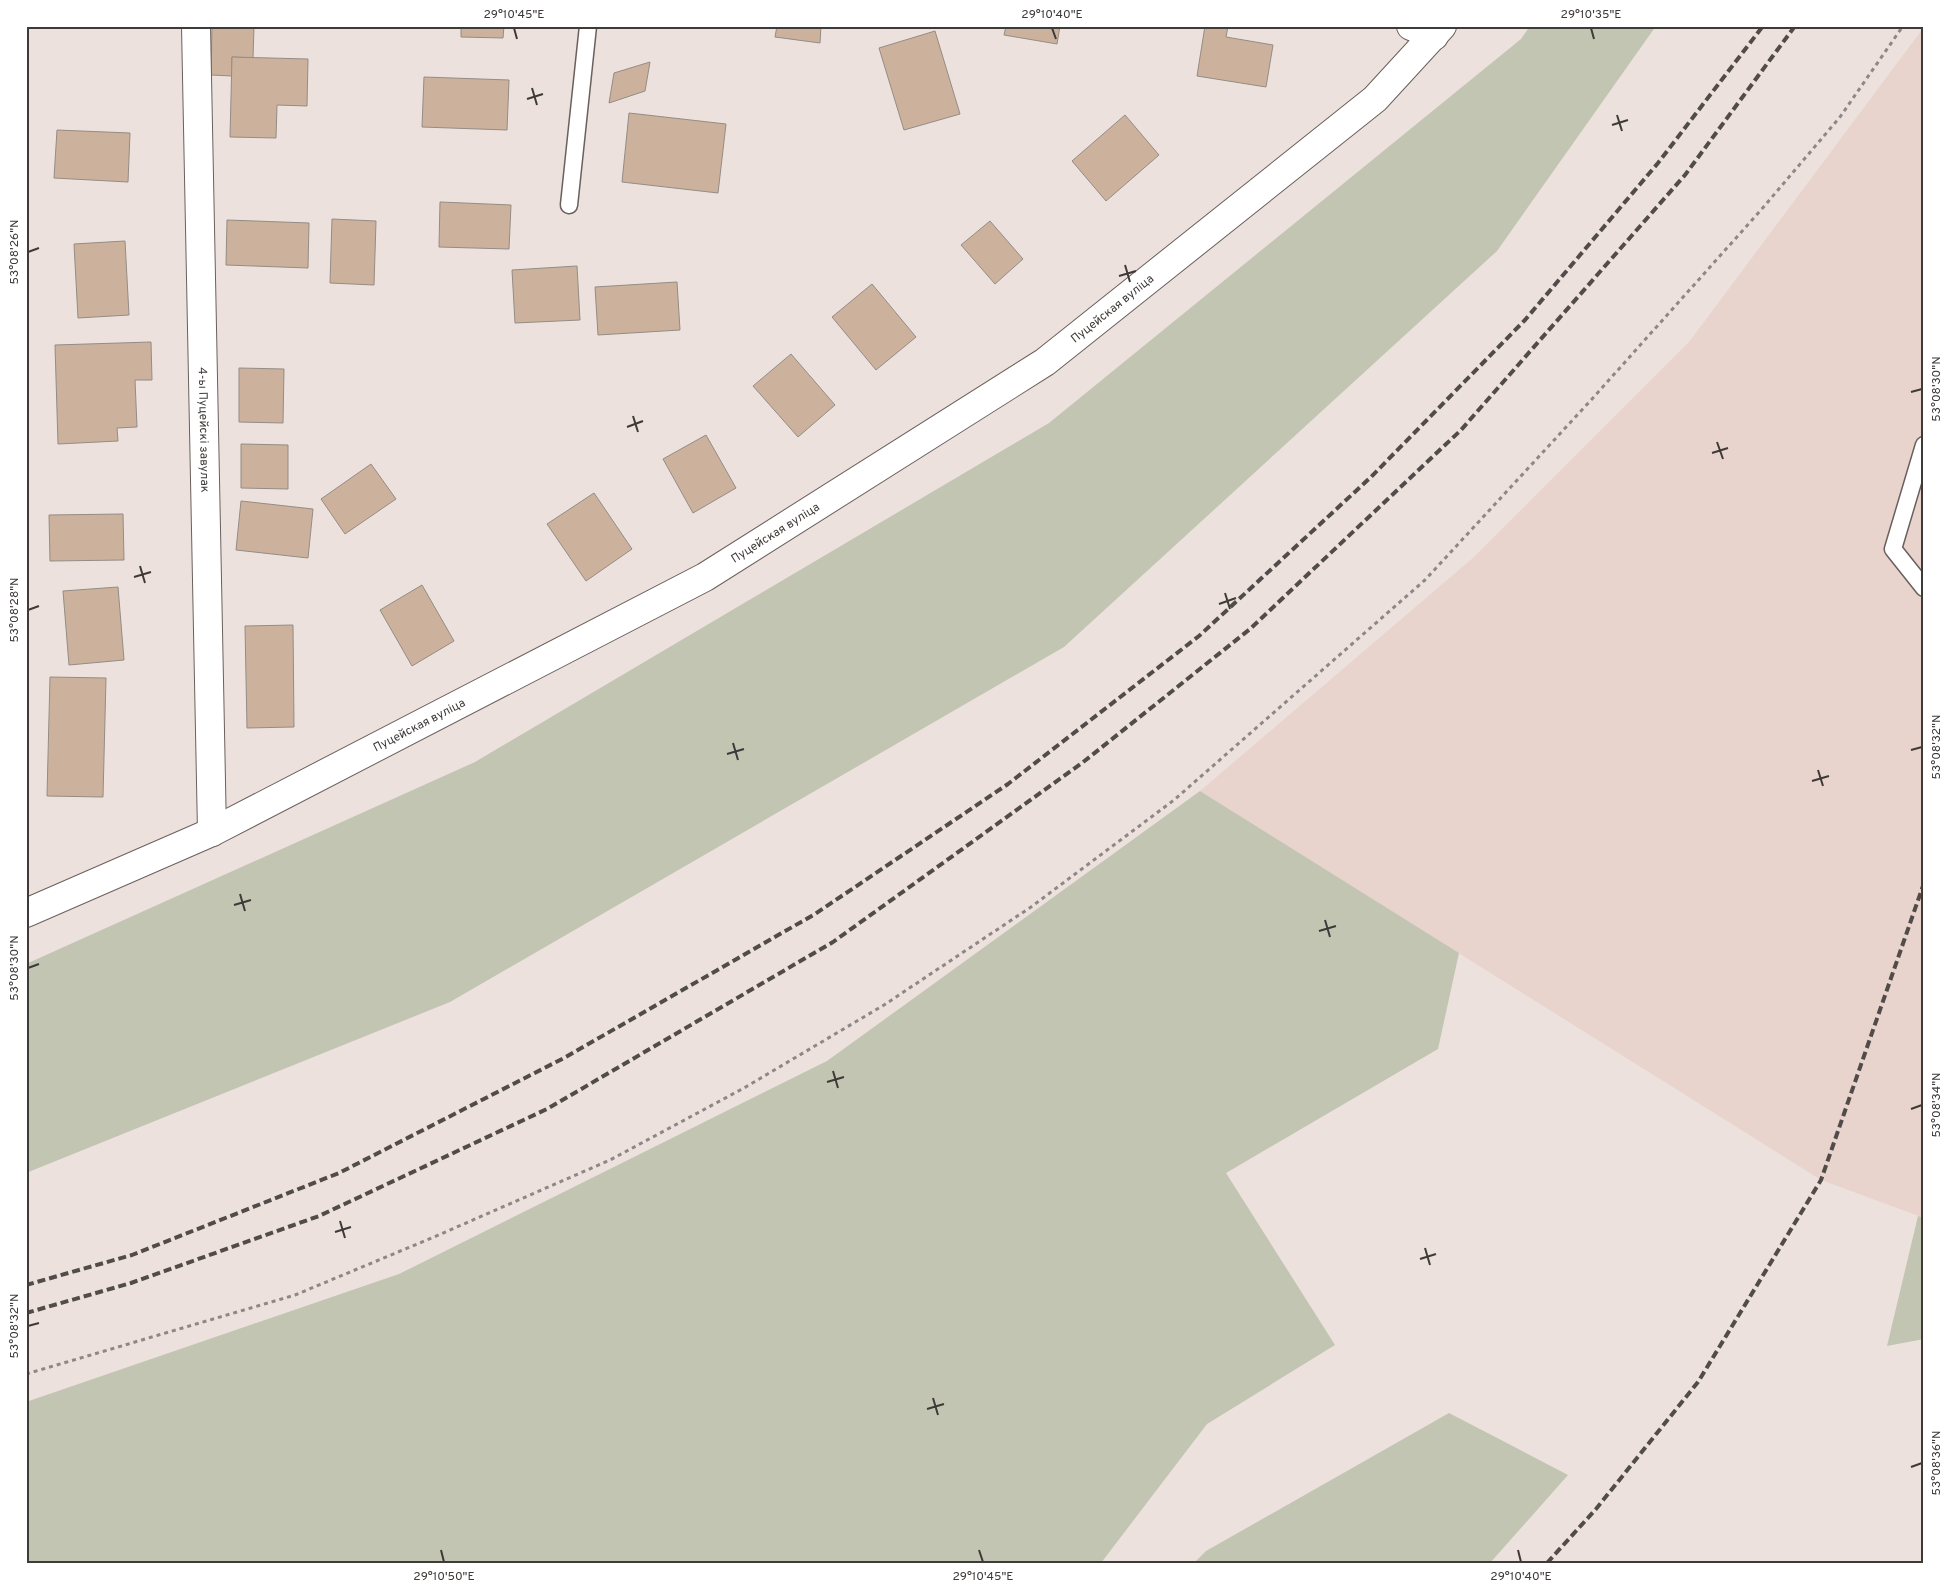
<svg xmlns="http://www.w3.org/2000/svg" width="1950" height="1589" font-family="Overpass,sans-serif">
<style>
.built{fill:#e8d4cd}
.green{fill:#c2c5b2}
.building{fill:#ccb29d;stroke:#948c85}
.lines{fill:none;stroke-linecap:round;stroke-linejoin:round}
.lane-casing{stroke:#6a605d;stroke-width:19}
.street-casing{stroke:#6a605d;stroke-width:30}
.path{stroke:#8e8784;stroke-width:3;stroke-dasharray:4 4;stroke-linecap:butt}
.lane{stroke:#fff;stroke-width:16}
.street{stroke:#fff;stroke-width:28}
.rail{stroke:#514c4a;stroke-width:4;stroke-dasharray:8 4;stroke-linecap:butt}
.ticks{fill:none;stroke:#3e3a38;stroke-width:2}
.labels{text-anchor:middle;stroke-width:4;stroke-linejoin:round;paint-order:stroke}
.street-label{font-size:12px;fill:#3e3a38;stroke:#fff}
.neatline{fill:none;stroke:#3e3a38;stroke-width:2}
.ticks-label{font-size:12px;text-anchor:middle;fill:#3e3a38}
</style>
<rect width="100%" height="100%" fill="#ece1dd"/>
<polygon class="built" points="1924,27 1924,1218 1821,1180 1200,791 1474,557 1689,342"/>
<g class="green">
<polygon points="1530,26 1656,26 1497,251 1064,647 450,1002 26,1173 26,964 475,762 1049,423 1521,39"/>
<polygon points="1200,791 1459,953 1438,1049 1226,1173 1335,1345 1207,1424 1101,1563 26,1563 26,1402 399,1274 827,1061"/>
<polygon points="1918,1216 1924,1218 1924,1339 1887,1346"/>
<polygon points="1449,1413 1568,1475 1490,1563 1194,1563 1206,1551"/>
</g>
<g class="building">
<polygon points="212,26 254,26 253,58 232,57 232,76 211,75"/>
<polygon points="461,26 504,26 503,38 461,37"/>
<polygon points="777,26 821,26 820,43 775,37"/>
<polygon points="1006,26 1060,26 1057,44 1004,35"/>
<polygon points="1205,26 1228,26 1226,37 1273,45 1266,87 1197,76"/>
<polygon points="935,31 960,114 904,130 879,48"/>
<polygon points="232,57 308,59 307,106 277,105 276,138 230,137"/>
<polygon points="650,62 645,91 609,103 614,73"/>
<polygon points="424,77 509,80 507,130 422,127"/>
<polygon points="629,113 726,124 718,193 622,182"/>
<polygon points="1125,115 1159,155 1106,201 1072,161"/>
<polygon points="57,130 130,133 128,182 54,178"/>
<polygon points="440,202 511,205 509,249 439,247"/>
<polygon points="332,219 376,221 374,285 330,283"/>
<polygon points="227,220 309,223 308,268 226,265"/>
<polygon points="990,221 1023,259 995,284 961,245"/>
<polygon points="125,241 129,315 78,318 74,244"/>
<polygon points="577,266 580,320 515,323 512,270"/>
<polygon points="677,282 680,330 598,335 595,287"/>
<polygon points="872,284 916,337 876,370 832,317"/>
<polygon points="151,342 152,380 135,380 137,427 117,428 118,441 58,444 55,345"/>
<polygon points="791,354 835,405 798,437 753,386"/>
<polygon points="239,368 284,369 283,423 239,422"/>
<polygon points="706,435 736,488 693,513 663,459"/>
<polygon points="241,444 288,445 288,489 241,488"/>
<polygon points="371,464 396,499 345,534 321,499"/>
<polygon points="594,493 632,549 586,581 547,524"/>
<polygon points="241,501 313,509 308,558 236,550"/>
<polygon points="123,514 124,560 50,561 49,515"/>
<polygon points="422,585 454,641 412,666 380,610"/>
<polygon points="118,587 124,660 69,665 63,591"/>
<polygon points="293,625 294,727 247,728 245,626"/>
<polygon points="50,677 106,678 103,797 47,796"/>
</g>
<g class="lines">
<g class="lane-casing">
<g id="lane">
<polyline points="569,205 588,26"/>
<polyline points="1924,445 1893,549 1924,588"/>
</g>
</g>
<g class="street-casing">
<g id="street">
<path id="s1" d="M196,26L212,832"/>
<polyline points="1411,26 1434,36"/>
<path id="s2" d="M26,913L212,832L705,577L1045,362L1375,99L1442,26"/>
</g>
</g>
<polyline class="path" points="26,1374 295,1295 434,1237 610,1160 744,1088 884,1005 1031,907 1174,800 1425,580 1592,399 1761,210 1840,117 1903,26"/>
<use href="#lane" class="lane"/>
<use href="#street" class="street"/>
<g class="rail">
<polyline points="26,1285 132,1255 339,1173 564,1058 815,914 1008,784 1199,636 1371,477 1525,320 1658,163 1763,26"/>
<polyline points="26,1313 131,1283 319,1216 547,1109 833,942 1082,763 1250,629 1461,430 1685,175 1795,26"/>
<polyline points="1547,1563 1596,1509 1698,1382 1821,1180 1924,883"/>
</g>
</g>
<path class="ticks" d="M514,28L517,39M1052,28L1056,39M1591,28L1594,39M532,88L537,105M527,99L543,94M1617,115L1622,131M1612,125L1628,120M28,252L39,248M1125,265L1130,282M1119,276L1136,271M1911,392L1922,389M633,416L638,432M627,427L643,421M1717,442L1723,459M1712,453L1728,448M140,566L145,583M134,577L151,572M1225,593L1230,609M1219,604L1236,598M28,610L39,606M733,743L738,760M1911,750L1922,747M727,754L744,749M1818,770L1823,786M1812,781L1829,776M240,894L245,911M234,905L251,900M1325,920L1330,937M1319,931L1336,926M28,968L39,964M833,1071L838,1088M827,1082L844,1077M1911,1109L1922,1105M340,1221L345,1238M335,1232L351,1227M1425,1248L1430,1265M1420,1259L1436,1254M28,1326L39,1323M933,1398L938,1415M927,1409L944,1404M1911,1467L1922,1463M441,1550L444,1562M979,1550L983,1562M1518,1550L1521,1562"/>
<g class="labels">
<g class="street-label">
<text dy="4" stroke="none"><textPath href="#s2" startOffset="1246">Пуцейская вуліца</textPath></text>
<text dy="4" stroke="none"><textPath href="#s1" startOffset="404">4-ы Пуцейскі завулак</textPath></text>
<text dy="4" stroke="none"><textPath href="#s2" startOffset="841">Пуцейская вуліца</textPath></text>
<text dy="4" stroke="none"><textPath href="#s2" startOffset="436">Пуцейская вуліца</textPath></text>
</g>
</g>
<rect width="1950" height="1589" fill="none" stroke="#ffffff" stroke-width="55"/>
<rect x="28" y="28" width="1894" height="1534" class="neatline"/>
<g class="ticks-label">
<text x="514" y="18">29°10'45"E</text>
<text x="1052" y="18">29°10'40"E</text>
<text x="1591" y="18">29°10'35"E</text>
<text transform="translate(14 252) rotate(-90)" y="4">53°08'26"N</text>
<text transform="translate(1936 389) rotate(-90)" y="4">53°08'30"N</text>
<text transform="translate(14 610) rotate(-90)" y="4">53°08'28"N</text>
<text transform="translate(1936 747) rotate(-90)" y="4">53°08'32"N</text>
<text transform="translate(14 968) rotate(-90)" y="4">53°08'30"N</text>
<text transform="translate(1936 1105) rotate(-90)" y="4">53°08'34"N</text>
<text transform="translate(14 1326) rotate(-90)" y="4">53°08'32"N</text>
<text transform="translate(1936 1463) rotate(-90)" y="4">53°08'36"N</text>
<text x="444" y="1580">29°10'50"E</text>
<text x="983" y="1580">29°10'45"E</text>
<text x="1521" y="1580">29°10'40"E</text>
</g>
</svg>
